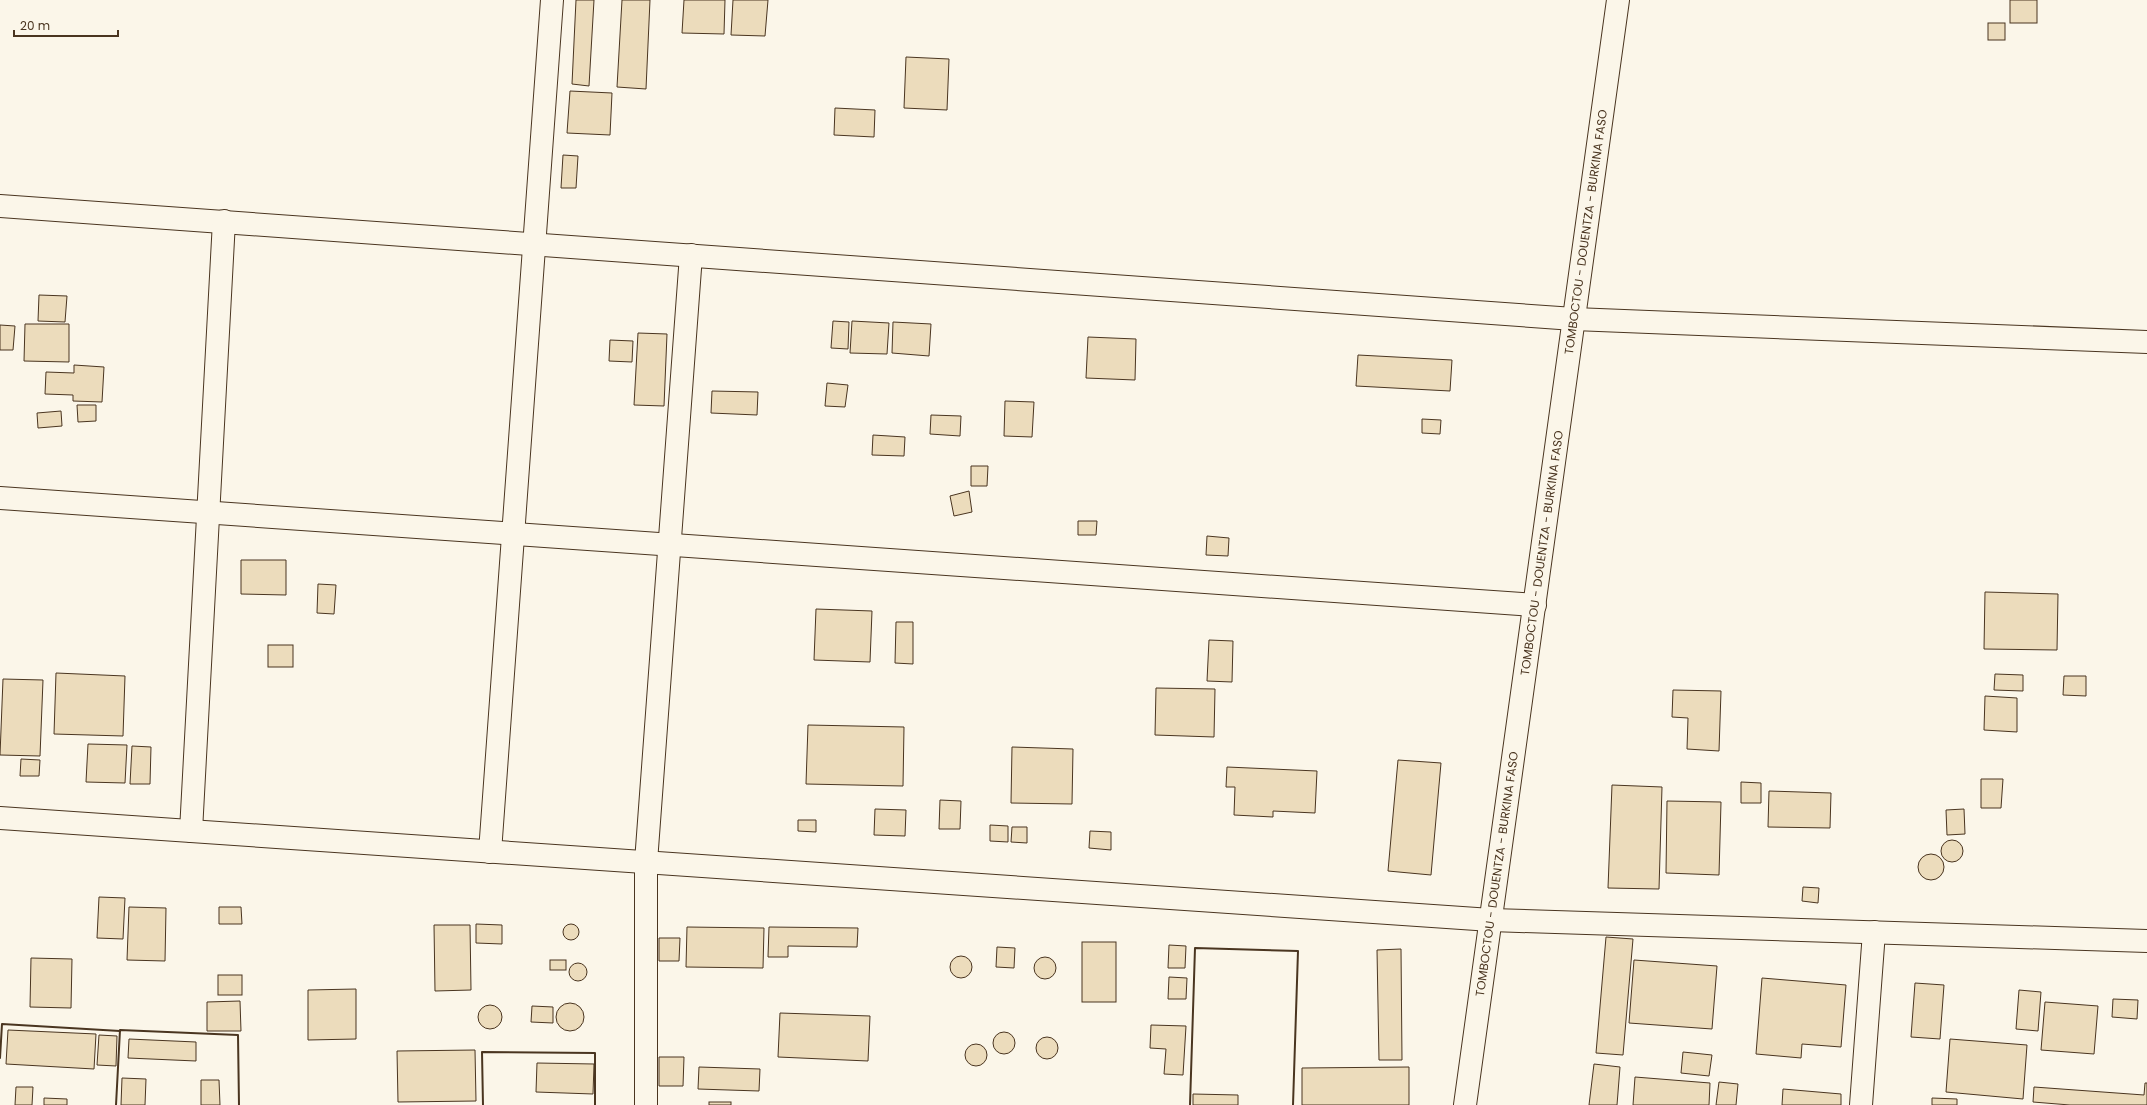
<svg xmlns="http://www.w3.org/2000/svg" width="2147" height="1105" font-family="Poppins,sans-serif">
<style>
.building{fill:#ecdcbc;stroke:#4a3520}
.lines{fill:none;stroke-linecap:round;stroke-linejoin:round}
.minor-casing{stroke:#4a3520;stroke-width:24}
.secondary-casing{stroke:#4a3520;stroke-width:24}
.minor{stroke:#fbf6e9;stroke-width:22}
.secondary{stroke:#fbf6e9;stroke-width:22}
.wall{stroke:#4a3520;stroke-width:2}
.labels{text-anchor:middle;stroke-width:3;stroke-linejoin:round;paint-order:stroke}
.street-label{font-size:12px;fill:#4a3520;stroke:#fbf6e9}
</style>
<rect width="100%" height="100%" fill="#fbf6e9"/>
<g class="building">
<polygon points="576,0 594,0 589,86 572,84"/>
<polygon points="622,0 650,0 646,89 617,87"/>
<polygon points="684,0 725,0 724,34 682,33"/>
<polygon points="733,0 768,0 765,36 731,35"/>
<rect x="2010" y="0" width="27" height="23"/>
<rect x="1988" y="23" width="17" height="17"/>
<polygon points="906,57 949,59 947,110 904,108"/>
<polygon points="570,91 612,93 610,135 567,133"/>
<polygon points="835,108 875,110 874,137 834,135"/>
<polygon points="563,155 578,156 576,188 561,188"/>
<polygon points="39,295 67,296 65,322 38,321"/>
<polygon points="833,321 849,322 848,349 831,348"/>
<polygon points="852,321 889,323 887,354 850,353"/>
<polygon points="893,322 931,324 929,356 892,353"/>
<polygon points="25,324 69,324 69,362 24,361"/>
<polygon points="0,325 15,326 13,350 0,350"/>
<polygon points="638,333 667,334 664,406 634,405"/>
<polygon points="1088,337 1136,339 1135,380 1086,378"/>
<polygon points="610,340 633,341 632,362 609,361"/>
<polygon points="1358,355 1452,360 1450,391 1356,386"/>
<polygon points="74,365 104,367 102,402 73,401 73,395 45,394 46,372 74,373"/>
<polygon points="827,383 848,385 845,407 825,406"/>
<polygon points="712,391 758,392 757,415 711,413"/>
<polygon points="1005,401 1034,402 1032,437 1004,436"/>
<polygon points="77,405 96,405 96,421 78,422"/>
<polygon points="61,411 62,426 38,428 37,413"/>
<polygon points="931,415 961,416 960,436 930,434"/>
<polygon points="1422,419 1441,420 1440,434 1422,433"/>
<polygon points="873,435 905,437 904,456 872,455"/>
<polygon points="971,466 988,466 987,486 971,486"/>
<polygon points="969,491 972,512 954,516 950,496"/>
<polygon points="1078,521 1097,521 1096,535 1078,535"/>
<polygon points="1207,536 1229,538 1228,556 1206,555"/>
<polygon points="241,560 286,560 286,595 241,594"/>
<polygon points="318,584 336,585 334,614 317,613"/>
<polygon points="1985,592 2058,594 2057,650 1984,649"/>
<polygon points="816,609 872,611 870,662 814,660"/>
<polygon points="896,622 913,622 913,664 895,663"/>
<polygon points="1209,640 1233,641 1232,682 1207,681"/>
<rect x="268" y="645" width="25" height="22"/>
<polygon points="56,673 125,676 123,736 54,734"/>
<polygon points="1995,674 2023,675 2023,691 1994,690"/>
<polygon points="2064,676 2086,676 2086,696 2063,695"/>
<polygon points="3,679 43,680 40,756 0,755"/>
<polygon points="1156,688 1215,689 1214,737 1155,735"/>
<polygon points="1673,690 1721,691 1719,751 1687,749 1688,718 1672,717"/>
<polygon points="1985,696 2017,698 2017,732 1984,730"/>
<polygon points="808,725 904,727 903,786 806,784"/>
<polygon points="88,744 127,745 125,783 86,782"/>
<polygon points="132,746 151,747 150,784 130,784"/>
<polygon points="1012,747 1073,749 1072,804 1011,803"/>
<polygon points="21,759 40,760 39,776 20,776"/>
<polygon points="1398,760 1441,763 1431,875 1388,871"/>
<polygon points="1227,767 1317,771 1315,813 1273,811 1273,817 1234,815 1235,787 1226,787"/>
<polygon points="1981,779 2003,779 2001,808 1981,808"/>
<polygon points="1741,782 1761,783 1761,803 1741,803"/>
<polygon points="1612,785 1662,787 1659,889 1608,888"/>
<polygon points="1769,791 1831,793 1830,828 1768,827"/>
<polygon points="940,800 961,801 960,829 939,829"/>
<polygon points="1667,801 1721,802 1719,875 1666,873"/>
<polygon points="875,809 906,810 905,836 874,835"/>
<polygon points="1964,809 1965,834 1947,835 1946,810"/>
<polygon points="798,820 816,820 816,832 798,831"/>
<polygon points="990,825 1008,826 1008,842 990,841"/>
<polygon points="1012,827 1027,827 1027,843 1011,842"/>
<polygon points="1090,831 1111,832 1111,850 1089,848"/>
<circle cx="1952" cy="851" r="11"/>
<circle cx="1931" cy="867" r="13"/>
<polygon points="1803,887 1819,888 1818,903 1802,901"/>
<polygon points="99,897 125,898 123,939 97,938"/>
<polygon points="129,907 166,908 165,961 127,960"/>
<polygon points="219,907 241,907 242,924 219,924"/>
<polygon points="476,924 502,925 502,944 476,943"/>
<circle cx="571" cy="932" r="8"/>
<polygon points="434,925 470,925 471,990 435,991"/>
<polygon points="687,927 764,928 763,968 686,967"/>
<polygon points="769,927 858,928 857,947 788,946 788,957 768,957"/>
<polygon points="1606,937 1633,939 1623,1055 1596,1053"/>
<polygon points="659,938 680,938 679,961 659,961"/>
<rect x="1082" y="942" width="34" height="60"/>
<polygon points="1169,945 1186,946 1185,968 1168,968"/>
<polygon points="997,947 1015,948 1014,968 996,967"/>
<polygon points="1401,949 1402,1060 1379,1060 1377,950"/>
<circle cx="961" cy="967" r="11"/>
<circle cx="1045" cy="968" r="11"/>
<polygon points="31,958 72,959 71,1008 30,1007"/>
<rect x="550" y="960" width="16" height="10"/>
<polygon points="1634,960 1717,966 1712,1029 1629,1023"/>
<circle cx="578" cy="972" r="9"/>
<rect x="218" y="975" width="24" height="20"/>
<polygon points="1169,977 1187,978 1186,999 1168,999"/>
<polygon points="1762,978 1846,985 1841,1047 1802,1044 1801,1058 1756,1054"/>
<polygon points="1915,983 1944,985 1940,1039 1911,1037"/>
<polygon points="356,989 356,1039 308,1040 308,990"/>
<polygon points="2019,990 2041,992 2038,1031 2016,1029"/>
<polygon points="2113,999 2138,1000 2137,1019 2112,1017"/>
<polygon points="240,1001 241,1031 207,1031 207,1002"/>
<polygon points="2045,1002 2098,1006 2094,1054 2041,1050"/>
<circle cx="570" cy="1017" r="14"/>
<circle cx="490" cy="1017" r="12"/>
<polygon points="532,1006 553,1007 553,1023 531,1022"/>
<polygon points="780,1013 870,1016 868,1061 778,1057"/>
<polygon points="1151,1025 1186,1026 1183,1075 1164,1074 1166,1049 1150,1048"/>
<polygon points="8,1030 96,1034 94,1069 6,1064"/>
<circle cx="1004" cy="1043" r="11"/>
<polygon points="99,1035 117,1036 116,1066 97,1065"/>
<circle cx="1047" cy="1048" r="11"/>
<polygon points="129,1039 196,1042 196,1061 128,1058"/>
<polygon points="1950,1039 2027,1045 2023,1099 1946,1092"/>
<circle cx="976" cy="1055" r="11"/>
<polygon points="475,1050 476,1101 398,1102 397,1051"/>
<polygon points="1683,1052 1712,1055 1709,1076 1681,1073"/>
<polygon points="659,1057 684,1057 683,1086 659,1086"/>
<polygon points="537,1063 594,1064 593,1094 536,1092"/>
<polygon points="1594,1064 1620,1067 1617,1105 1589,1105"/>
<polygon points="699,1067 760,1069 759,1091 698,1089"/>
<polygon points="1409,1067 1409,1105 1302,1105 1302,1068"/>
<polygon points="1635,1077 1710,1083 1709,1105 1633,1105"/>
<polygon points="122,1078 146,1079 145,1105 121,1105"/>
<polygon points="201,1080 219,1080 220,1105 201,1105"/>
<polygon points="1719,1082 1738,1084 1736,1105 1716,1105"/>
<polygon points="2145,1083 2147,1083 2147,1105 2070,1105 2033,1102 2034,1087 2144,1095"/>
<polygon points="16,1087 33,1087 32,1105 15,1105"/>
<polygon points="1783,1089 1841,1094 1841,1105 1782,1105"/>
<polygon points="1193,1094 1238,1095 1238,1105 1193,1105"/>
<polygon points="44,1098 67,1099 67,1105 44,1105"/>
<polygon points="1932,1098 1957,1099 1957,1105 1932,1105"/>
<rect x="709" y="1102" width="22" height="3"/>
</g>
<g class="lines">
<g class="minor-casing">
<g id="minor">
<polyline points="0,206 1574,319 2147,342"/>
<polyline points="0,498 1535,605"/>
<polyline points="0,818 1491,920 2147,941"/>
<polyline points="191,831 224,221"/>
<polyline points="490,852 552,0"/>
<polyline points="646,1105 646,862 691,255"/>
<polyline points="1861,1105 1874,932"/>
</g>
</g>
<g class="secondary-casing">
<polyline id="secondary" points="1465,1105 1618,0"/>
</g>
<use href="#minor" class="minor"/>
<use href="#secondary" class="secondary"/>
<g class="wall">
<polyline points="0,1058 2,1024 120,1031"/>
<polyline points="116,1105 120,1030 238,1035 239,1105"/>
<polyline points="483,1105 482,1052 595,1053 595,1105"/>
<polyline points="1190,1105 1195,948 1298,951 1293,1105"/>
</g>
</g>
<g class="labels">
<g class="street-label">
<text transform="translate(1586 232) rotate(-82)" y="4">TOMBOCTOU - DOUENTZA - BURKINA FASO</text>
<text transform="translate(1542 553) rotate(-82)" y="4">TOMBOCTOU - DOUENTZA - BURKINA FASO</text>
<text transform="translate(1497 874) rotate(-82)" y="4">TOMBOCTOU - DOUENTZA - BURKINA FASO</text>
</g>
</g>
<path d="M14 30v6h104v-6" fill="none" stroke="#4a3520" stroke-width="2"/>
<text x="20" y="30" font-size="12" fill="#4a3520" stroke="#fbf6e9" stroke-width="3" paint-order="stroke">20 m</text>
</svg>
